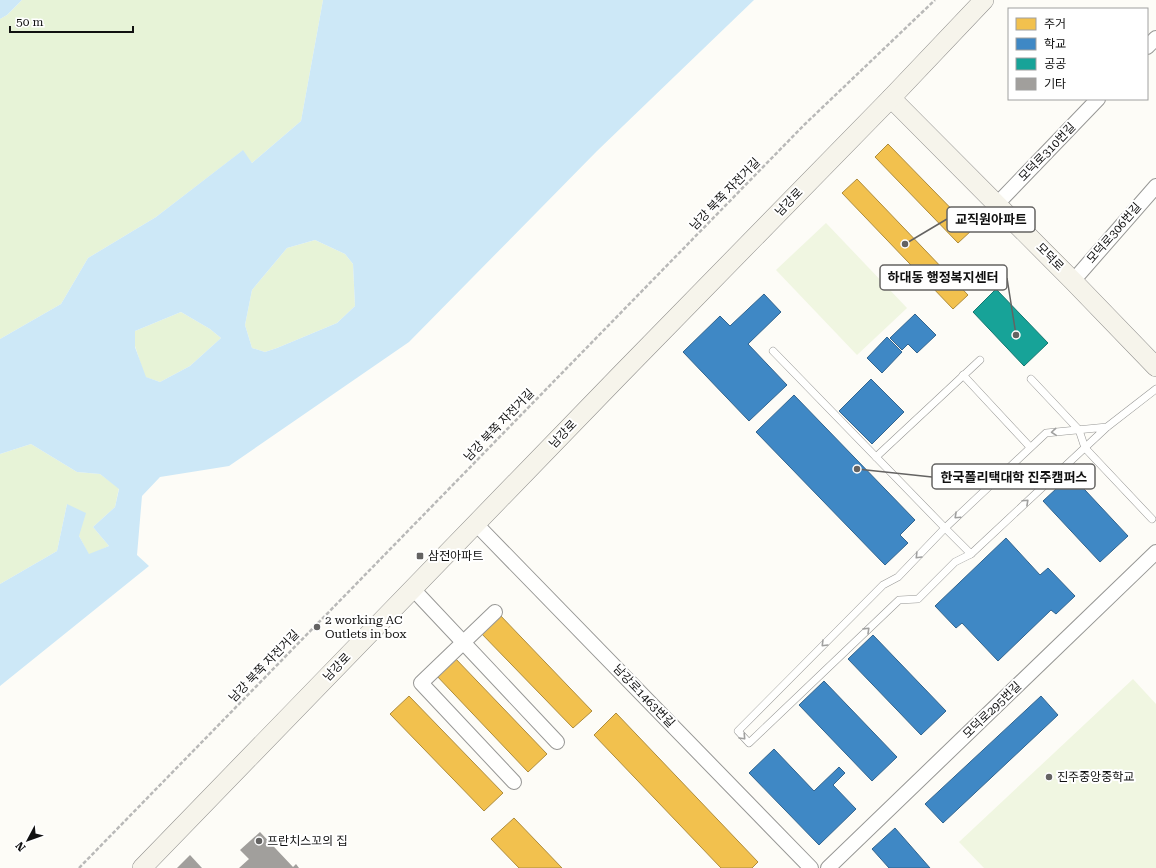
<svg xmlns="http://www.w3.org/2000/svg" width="1156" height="868" font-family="'Roboto Serif','Noto Sans KR',serif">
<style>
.green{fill:#e7f3d7}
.pitch{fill:#f0f6e1}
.water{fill:#cde8f7;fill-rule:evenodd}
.homes{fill:#f2c14e;stroke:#ae8c3c}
.schools{fill:#3f88c5;stroke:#31648f}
.public{fill:#17a398;stroke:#157770}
.building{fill:#a19f9c}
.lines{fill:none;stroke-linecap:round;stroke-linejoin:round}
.lane-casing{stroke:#979795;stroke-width:8}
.street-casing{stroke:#979795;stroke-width:16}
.secondary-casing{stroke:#8e8d8b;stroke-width:20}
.path{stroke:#b9b9b8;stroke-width:2.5;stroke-dasharray:4 2;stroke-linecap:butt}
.lane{stroke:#fffffe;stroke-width:7}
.street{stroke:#fffffe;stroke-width:14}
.secondary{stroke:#f6f4eb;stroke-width:19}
.oneway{stroke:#a0a09f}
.poi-dot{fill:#646362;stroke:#fff;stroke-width:1.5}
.labels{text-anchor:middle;stroke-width:4;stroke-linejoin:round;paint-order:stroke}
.street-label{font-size:12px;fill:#111;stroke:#fff}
.poi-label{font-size:12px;fill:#111;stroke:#fff;text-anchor:start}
.leader{fill:none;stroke:#646362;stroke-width:1.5}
.callout-dot{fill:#646362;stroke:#fff;stroke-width:1.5}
.callout{fill:#fff;stroke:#646362;stroke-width:1.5}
.callout-label{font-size:13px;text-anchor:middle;font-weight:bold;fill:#111}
</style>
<rect width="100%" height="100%" fill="#fdfcf7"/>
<g class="green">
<polygon points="22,0 323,0 301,121 252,163 242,151 156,217 88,258 61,304 0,339 0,19 7,15"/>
<polygon points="315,240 345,254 353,264 355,306 337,323 277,348 265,352 252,348 245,325 252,290 287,248"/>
<polygon points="181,312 210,329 221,338 190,366 160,382 145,377 135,346 135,331"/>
<polygon points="31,444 77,472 100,474 119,488 115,507 93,527 109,546 89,555 79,536 67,504 57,551 0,584 0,454"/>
</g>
<g class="pitch">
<polygon points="826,223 907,308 857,355 776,270"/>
<polygon points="1133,679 1156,704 1156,868 984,868 959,842"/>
</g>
<g class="water">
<polygon points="0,0 22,0 7,15 0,19"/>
<path d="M323,0H754L597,151L409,342L229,466L160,477L142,496L137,555L149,566L0,686V584L57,551L67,504L86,513L79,536L89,554L109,546L93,527L115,507L119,489L100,474L77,472L31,444L0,454V339L61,304L88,258L156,217L243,150L252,163L301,121ZM315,240L345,254L353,264L355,306L337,323L277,348L265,352L252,348L245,325L252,290L287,248ZM181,312L210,329L221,338L190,366L160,382L146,377L135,347V331Z"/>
</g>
<g class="homes">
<polygon points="888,144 972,230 958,243 875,157"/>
<polygon points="857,179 968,295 953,309 842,193"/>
<polygon points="498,613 592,711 573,728 479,631"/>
<polygon points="454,657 547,754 528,772 435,674"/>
<polygon points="409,696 503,793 484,811 390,714"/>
<polygon points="616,713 758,862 752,868 721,868 594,735"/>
<polygon points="514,818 562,868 519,868 491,839"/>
</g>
<g class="schools">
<polygon points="764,294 781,312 748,344 787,385 749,421 683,352 720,316 730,326"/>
<polygon points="915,314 936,335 917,353 908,344 902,350 890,338"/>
<polygon points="887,337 902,352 882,373 867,358"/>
<polygon points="871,379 904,412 872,444 839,411"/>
<polygon points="794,395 915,520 900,535 908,543 885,565 756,432"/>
<polygon points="1071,475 1128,536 1100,562 1043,501"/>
<polygon points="1006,538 1040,575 1048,568 1075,596 1056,614 1051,610 998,661 962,623 956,628 935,606"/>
<polygon points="873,635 946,711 921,735 848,659"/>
<polygon points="824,681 897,757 872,781 799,705"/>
<polygon points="1041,696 1058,715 943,823 925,804"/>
<polygon points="774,749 814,791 839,767 845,773 833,785 856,809 819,845 749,773"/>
<polygon points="895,828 930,868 889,868 872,849"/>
</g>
<polygon class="public" points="996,289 1048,343 1024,366 973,312"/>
<g class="building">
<polygon points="260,832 293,867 296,864 299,868 239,868 249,859 240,850"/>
<polygon points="190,855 202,868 177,868"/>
</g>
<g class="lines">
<g class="lane-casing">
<g id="lane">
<polyline points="773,351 945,528 898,577 883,585 738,731 749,743 899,600 918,599 955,562 971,554"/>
<polyline points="963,375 1030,447"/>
<polyline points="1031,379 1079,430 1085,448 1152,519"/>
<polyline points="1107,427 1046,433 945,528 971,554 1107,427 1156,389"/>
<polyline points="876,457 980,360"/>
</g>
</g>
<g class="street-casing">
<g id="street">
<polyline points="1147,47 1156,38"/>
<polyline points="997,204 1098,99"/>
<polyline points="1073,281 1156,186"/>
<polyline points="476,524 811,868"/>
<polyline points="413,589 557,742"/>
<polyline points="495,612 421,683 514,782"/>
<polyline points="828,868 1156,552"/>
</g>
</g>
<g class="secondary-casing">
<g id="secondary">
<polyline points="891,98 1073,281 1156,367"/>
<polyline points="142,868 621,374 891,98 984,0"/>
</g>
</g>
<polyline class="path" points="79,868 804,125 935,0"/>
<use href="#lane" class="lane"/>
<use href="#street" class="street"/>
<use href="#secondary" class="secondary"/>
</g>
<defs><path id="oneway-chevron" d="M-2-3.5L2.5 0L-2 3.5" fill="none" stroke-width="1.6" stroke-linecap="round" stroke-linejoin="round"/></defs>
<g class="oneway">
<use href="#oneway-chevron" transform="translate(1054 432) rotate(175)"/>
<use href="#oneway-chevron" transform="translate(1026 502) rotate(-43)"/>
<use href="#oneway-chevron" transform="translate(957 516) rotate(137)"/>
<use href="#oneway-chevron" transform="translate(918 556) rotate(134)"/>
<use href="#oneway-chevron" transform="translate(867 630) rotate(-44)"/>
<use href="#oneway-chevron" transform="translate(824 644) rotate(135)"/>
<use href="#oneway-chevron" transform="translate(743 737) rotate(47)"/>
</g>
<g class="poi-dot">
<rect x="416" y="552" width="8" height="8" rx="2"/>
<circle cx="317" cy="627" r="4"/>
<circle cx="1049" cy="777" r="4"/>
<circle cx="259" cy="841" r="4"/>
</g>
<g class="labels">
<g class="street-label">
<text transform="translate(1047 152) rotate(-46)" y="4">모덕로310번길</text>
<text transform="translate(725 194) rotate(-46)" y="4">남강 북쪽 자전거길</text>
<text transform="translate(789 202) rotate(-46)" y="4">남강로</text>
<text transform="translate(1114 233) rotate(-49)" y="4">모덕로306번길</text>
<text transform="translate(1050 257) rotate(45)" y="4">모덕로</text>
<text transform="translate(499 425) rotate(-46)" y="4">남강 북쪽 자전거길</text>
<text transform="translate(563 434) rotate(-46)" y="4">남강로</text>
<text transform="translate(264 666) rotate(-46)" y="4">남강 북쪽 자전거길</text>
<text transform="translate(337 667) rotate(-46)" y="4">남강로</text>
<text transform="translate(644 696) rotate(46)" y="4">남강로1463번길</text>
<text transform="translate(992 710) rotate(-44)" y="4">모덕로295번길</text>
</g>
<g class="poi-label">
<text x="428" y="560">삼전아파트</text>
<text x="325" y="624">2 working AC<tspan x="325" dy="14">Outlets in box</tspan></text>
<text x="1057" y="781">진주중앙중학교</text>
<text x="267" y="845">프란치스꼬의 집</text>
</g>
</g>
<path class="leader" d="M905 244L947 219M1016 335L1007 278M857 469L932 477"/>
<g class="callout-dot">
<circle cx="905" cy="244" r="4"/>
<circle cx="1016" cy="335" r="4"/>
<circle cx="857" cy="469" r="4"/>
</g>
<g class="callout">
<rect x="947" y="207" width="88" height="25" rx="4"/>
<rect x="880" y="265" width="127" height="25" rx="4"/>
<rect x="932" y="464" width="163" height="25" rx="4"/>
</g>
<g class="callout-label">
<text x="991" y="224">교직원아파트</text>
<text x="943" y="282">하대동 행정복지센터</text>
<text x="1014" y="482">한국폴리택대학 진주캠퍼스</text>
</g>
<rect x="1008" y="8" width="140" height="92" fill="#ffffff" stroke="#a0a0a0"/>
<rect x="1016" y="18" width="20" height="12" fill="#f2c14e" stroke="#a0a0a0"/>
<text x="1044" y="28" font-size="12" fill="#111111">주거</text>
<rect x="1016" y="38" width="20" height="12" fill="#3f88c5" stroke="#a0a0a0"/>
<text x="1044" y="48" font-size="12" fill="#111111">학교</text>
<rect x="1016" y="58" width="20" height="12" fill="#17a398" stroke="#a0a0a0"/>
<text x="1044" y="68" font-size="12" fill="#111111">공공</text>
<rect x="1016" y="78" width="20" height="12" fill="#a19f9c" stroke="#a0a0a0"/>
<text x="1044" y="88" font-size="12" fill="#111111">기타</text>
<g transform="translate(28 840) rotate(229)" stroke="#ffffff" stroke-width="3" paint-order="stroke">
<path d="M0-3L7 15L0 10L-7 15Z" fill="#111111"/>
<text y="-6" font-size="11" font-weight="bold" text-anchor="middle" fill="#111111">N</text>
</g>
<path d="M10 26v6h123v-6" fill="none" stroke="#111111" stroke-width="2"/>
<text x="16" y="26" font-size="12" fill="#111111" stroke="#ffffff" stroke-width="3" paint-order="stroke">50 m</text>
</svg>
